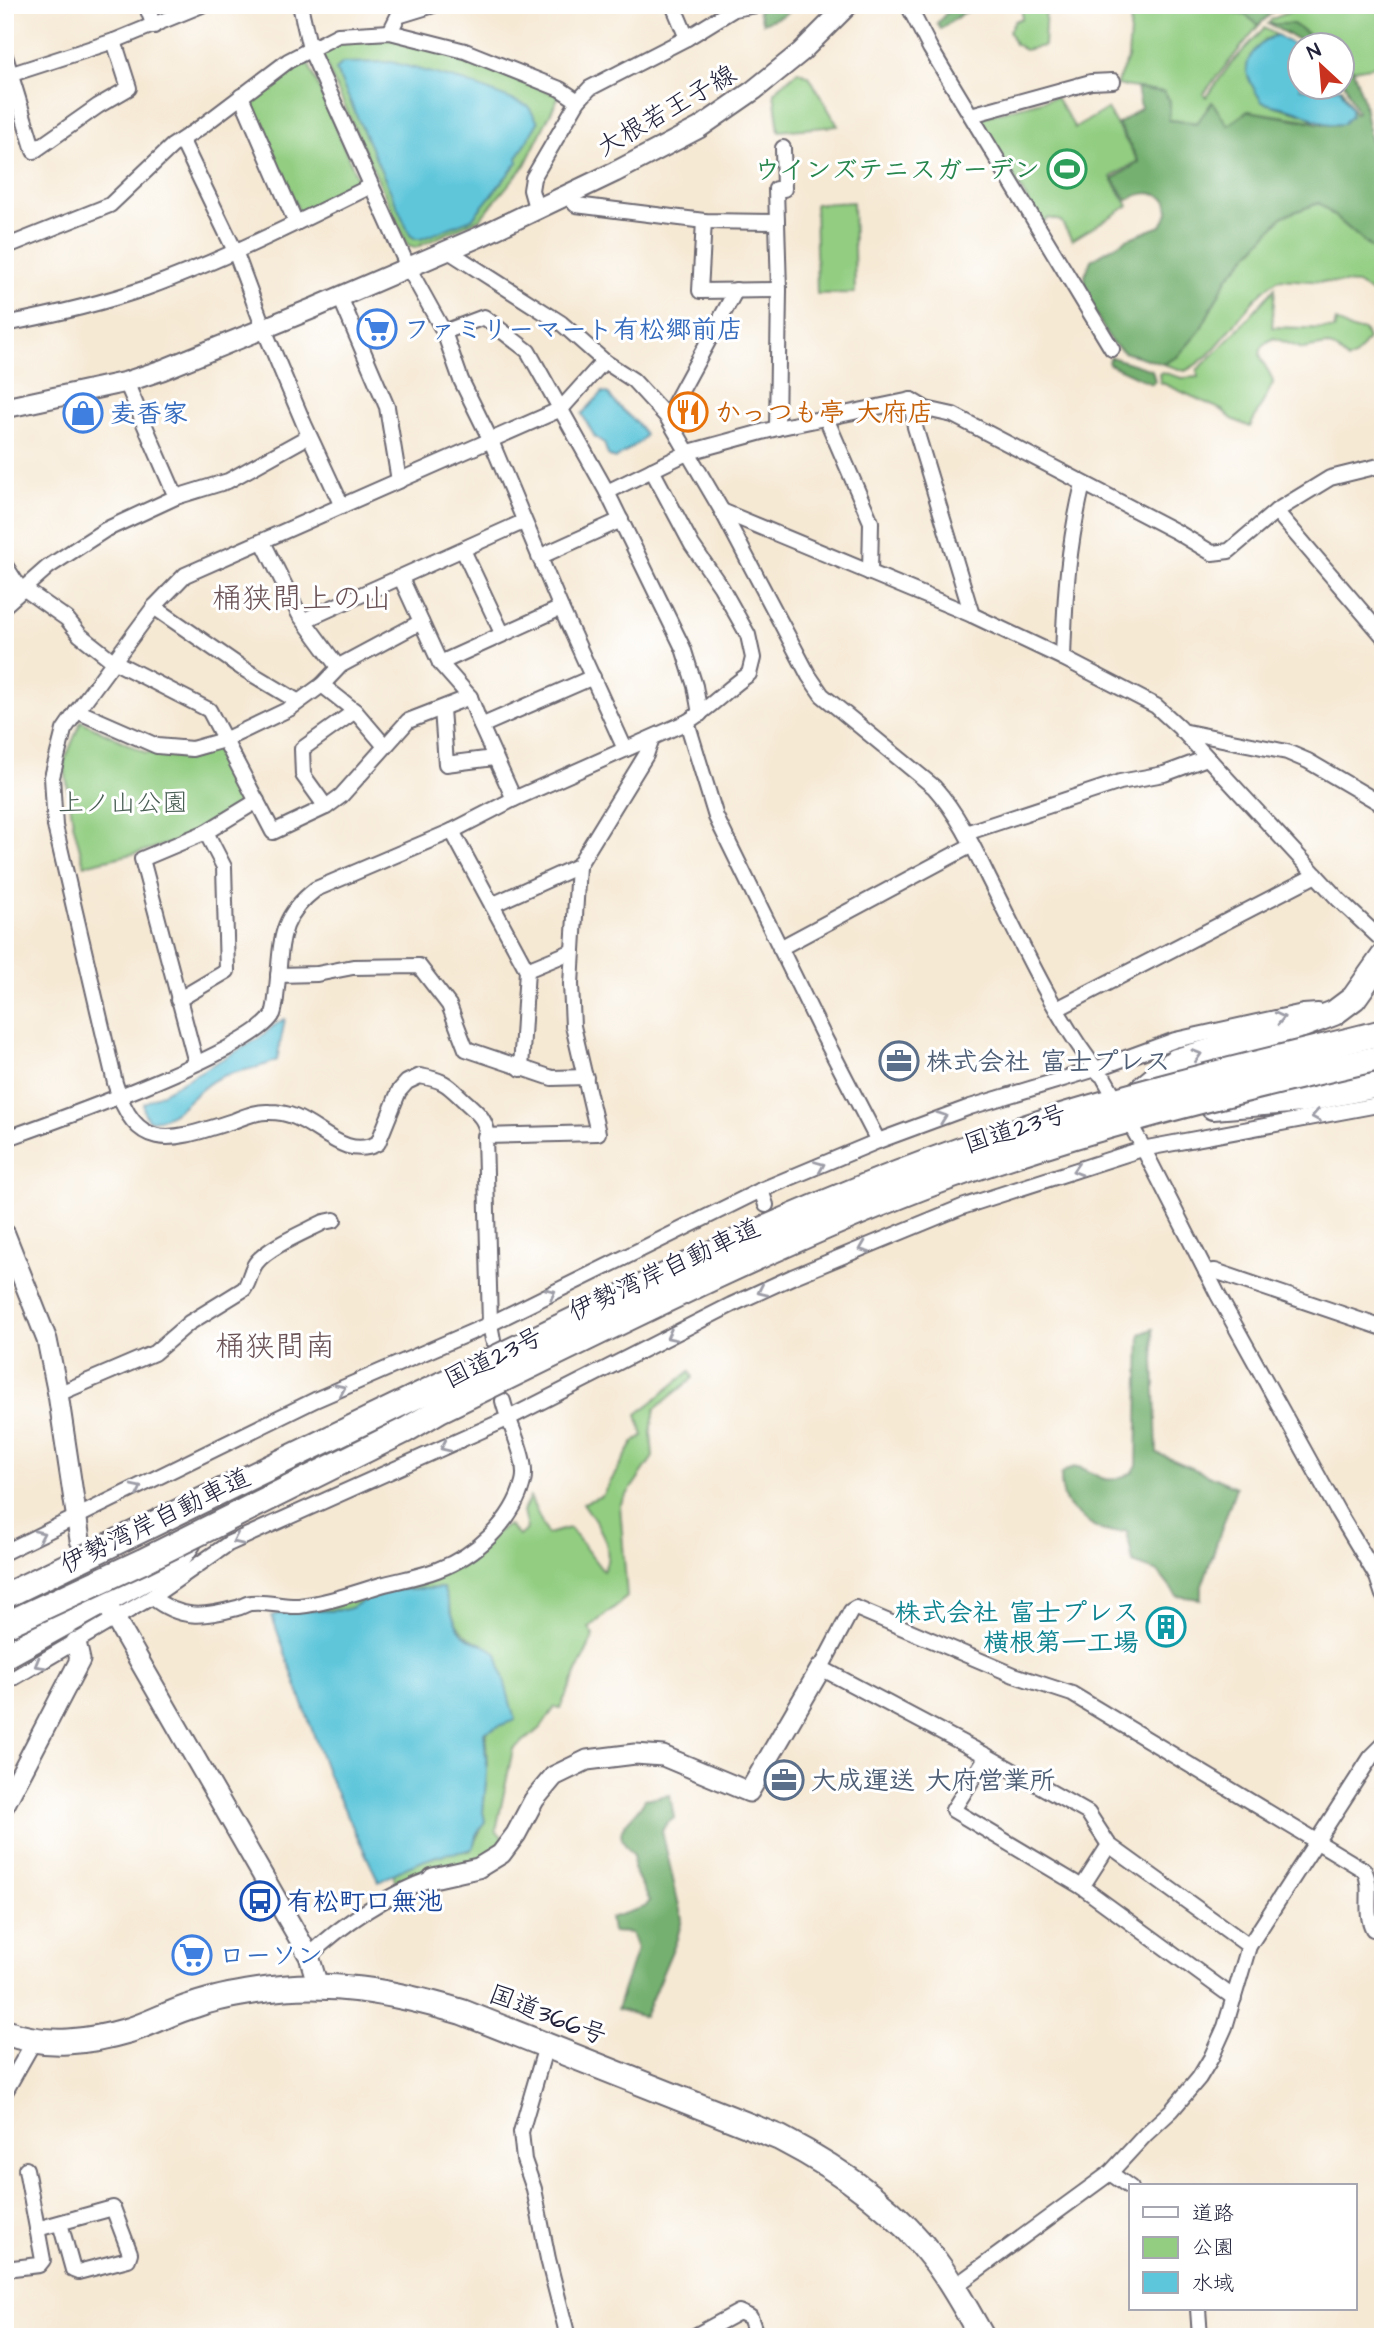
<svg xmlns="http://www.w3.org/2000/svg" width="1388" height="2342" font-family="'Architects Daughter','Klee One',sans-serif">
<style>
.green{fill:#92cd81;stroke:#5a785e;stroke-width:2}
.forest{fill:#75b06f;stroke:#4c6955;stroke-width:2}
.water{fill:#5ec6da;stroke:#40748a;stroke-width:2}
.lines{fill:none;stroke-linecap:round;stroke-linejoin:round}
.street-casing{stroke:#6c6871;stroke-width:18}
.secondary-casing{stroke:#6c6871;stroke-width:23}
.highway-casing{stroke:#6c6871;stroke-width:28}
.street{stroke:#fff;stroke-width:14}
.secondary{stroke:#fff;stroke-width:19}
.highway{stroke:#fff;stroke-width:24}
.street-bridge-casing{stroke:#6c6871;stroke-width:18;stroke-linecap:butt}
.highway-bridge-casing{stroke:#6c6871;stroke-width:28;stroke-linecap:butt}
.street-bridge{stroke:#fff;stroke-width:14}
.highway-bridge{stroke:#fff;stroke-width:24}
.oneway{stroke:#9c9ca7}
.labels{text-anchor:middle;stroke-width:6;stroke-linejoin:round;paint-order:stroke}
.street-label{font-size:26px;fill:#22223b;stroke:#fff}
.leisure-label{font-size:26px;font-weight:bold;fill:#27864d;stroke:#fff;text-anchor:end}
.shop-label{font-size:26px;font-weight:bold;fill:#366cbe;stroke:#fff;text-anchor:start}
.food-label{font-size:26px;font-weight:bold;fill:#c56008;stroke:#fff;text-anchor:start}
.park-label{font-size:26px;fill:#495e54;stroke:#fff}
.service-label{font-size:26px;font-weight:bold;fill:#4e5e75;stroke:#fff;text-anchor:start}
.culture-label{font-size:26px;font-weight:bold;fill:#0d838f;stroke:#fff;text-anchor:end}
.transit-label{font-size:26px;font-weight:bold;fill:#164399;stroke:#fff;text-anchor:start}
.quarter-label{font-size:30px;fill:#685054;stroke:#fff}
</style>
<rect width="100%" height="100%" fill="#fff"/>
<filter id="ink" filterUnits="userSpaceOnUse"><feTurbulence type="fractalNoise" baseFrequency=".0143" numOctaves="2"/><feDisplacementMap in="SourceGraphic" scale="14" xChannelSelector="R" yChannelSelector="G"/><feConvolveMatrix kernelMatrix="1 2 1 2 8 2 1 2 1" color-interpolation-filters="sRGB"/></filter>
<filter id="wash" filterUnits="userSpaceOnUse"><feTurbulence type="fractalNoise" baseFrequency=".00686" numOctaves="4" result="noise"/><feDisplacementMap in="SourceGraphic" scale="28" xChannelSelector="R" yChannelSelector="G"/><feGaussianBlur stdDeviation="1.57" result="paint"/><feColorMatrix in="noise" values="0 0 0 0 0 0 0 0 0 0 0 0 0 0 0 0 0 1.4 0 .05"/><feComposite in="paint" operator="in"/></filter>
<g filter="url(#wash)">
<rect width="100%" height="100%" fill="#f6e9d4"/>
<g class="green">
<polygon points="1018,5 1046,5 1044,46 1025,50 1015,44 1009,31 1015,21 1022,18 1022,10"/>
<polygon points="1132,5 1193,5 1245,15 1259,25 1203,94 1206,97 1230,65 1264,28 1277,35 1264,40 1272,105 1307,115 1314,121 1248,111 1228,125 1169,120 1170,101 1164,92 1116,85 1128,58"/>
<polygon points="1307,5 1383,5 1383,65 1353,70 1343,59 1342,46 1324,45 1293,24 1268,24 1272,19"/>
<polygon points="391,37 457,55 559,96 525,165 480,219 415,248 408,246 322,56 323,48 339,40"/>
<polygon points="307,60 361,187 300,214 250,100 291,68"/>
<polygon points="798,71 809,76 838,126 779,131 774,92"/>
<polygon points="1056,97 1075,128 1107,109 1138,161 1111,177 1128,206 1072,240 1061,221 1049,218 1041,223 980,121 982,117"/>
<polygon points="853,202 855,293 817,294 815,204"/>
<path d="M1319,203L1383,258V300L1357,284L1279,279C1242,301 1225,352 1185,371L1163,364L1177,357L1199,332L1228,277L1283,216Z"/>
<path d="M1275,288L1272,327L1334,329L1336,321L1352,330H1364L1368,339L1356,356L1348,360L1335,348L1327,345L1303,349L1274,338C1244,353 1272,367 1273,383L1250,427L1232,419L1222,410L1160,382L1159,374L1162,372L1182,378L1198,377L1197,370C1226,345 1249,316 1275,288Z"/>
<polygon points="81,721 146,753 221,749 257,801 206,832 141,852 84,865 73,823 64,762"/>
<path d="M690,1371L693,1378L655,1409L651,1432L653,1457L620,1505L627,1597L589,1628L594,1635L560,1708L555,1707L541,1728L513,1749L496,1831L504,1838L489,1853L469,1863L395,1881L393,1873C416,1860 443,1851 470,1851L485,1821L483,1812L487,1772L483,1644C455,1637 452,1612 442,1588L377,1592L359,1605L346,1610L310,1611L422,1578L508,1525L519,1536L527,1529L523,1511L530,1497L547,1534L570,1528L603,1571C617,1547 596,1523 583,1503L602,1496L634,1442L643,1436L637,1414Z"/>
</g>
<g class="forest">
<polygon points="766,5 798,5 782,16 763,23 758,11"/>
<polygon points="954,5 981,5 962,14 941,29 937,23"/>
<polygon points="1193,5 1280,5 1259,25 1245,15"/>
<polygon points="1268,24 1293,24 1324,45 1309,45"/>
<path d="M1343,59L1353,70L1363,98L1383,212V258L1319,203L1283,216L1228,277L1199,332L1177,357L1163,364L1124,352L1111,342L1086,296L1085,276L1091,260L1127,239L1161,226L1168,213L1167,201C1154,189 1140,193 1127,200L1113,179L1139,162L1118,124L1141,108L1137,88L1164,92L1170,101L1169,120L1197,123L1212,102L1228,125L1248,111L1329,125L1343,124L1351,115V108L1340,88H1342L1355,114L1357,112L1343,80Z"/>
<polygon points="1111,357 1152,370 1155,381 1152,384 1109,364 1108,361"/>
<path d="M1153,1329L1157,1453L1236,1487L1201,1589V1599L1177,1596L1158,1572L1133,1563L1127,1531C1120,1531 1111,1533 1105,1531C1098,1530 1091,1524 1085,1520C1065,1506 1061,1498 1061,1474C1079,1460 1084,1470 1099,1477C1110,1483 1123,1477 1133,1472L1137,1465L1140,1334Z"/>
<path d="M670,1795L674,1818L666,1824L662,1831L682,1919L677,1939L644,2017L617,2009L637,1949L631,1933L612,1932L610,1918L645,1907L650,1901L633,1869L634,1855C605,1827 633,1823 645,1799Z"/>
</g>
<g class="water">
<path d="M1277,35L1300,49V88H1340L1351,108V115L1343,124C1325,125 1321,122 1306,115C1293,108 1276,107 1262,102C1257,93 1249,83 1247,72C1245,55 1263,40 1277,35Z"/>
<polygon points="391,62 466,82 528,106 538,122 517,158 518,162 472,219 421,239 416,239 410,235 336,70 342,63"/>
<path d="M603,392L609,394C618,411 637,418 645,435L641,441L615,459L608,455L604,443L595,437L582,414Z"/>
<path d="M285,1019L277,1060C258,1070 237,1069 218,1078C192,1090 179,1122 148,1120L144,1112L143,1104L258,1039C268,1032 274,1023 285,1019Z"/>
<path d="M443,1588C449,1603 454,1629 468,1638C478,1645 488,1644 497,1654L515,1720L484,1732L487,1772L483,1812L485,1821L476,1835L473,1848C465,1853 451,1852 440,1855C417,1862 399,1870 379,1882L328,1775L272,1616C294,1606 319,1613 343,1610C357,1608 364,1598 377,1593C391,1587 425,1590 443,1588Z"/>
</g>
</g>
<g filter="url(#ink)">
<g class="lines">
<g class="street-casing">
<g id="street">
<polyline points="146,5 154,26"/>
<polyline points="300,5 310,49 408,267 444,332 461,380 491,441 561,608 625,749"/>
<polyline points="673,5 687,38"/>
<polyline points="908,5 930,48 1112,349"/>
<polyline points="390,32 398,16 434,5"/>
<polyline points="5,56 34,151 98,106 129,88 114,41"/>
<polyline points="12,74 114,41 202,5"/>
<polyline points="241,96 296,223"/>
<polyline points="971,115 1091,82 1113,81"/>
<polyline points="182,141 235,251 264,329 304,424 342,506"/>
<polyline points="566,194 576,205 704,221 777,222 779,290 777,428"/>
<polyline points="536,208 531,190 533,178 578,101 590,88 687,38 734,9 757,5"/>
<polyline points="704,221 700,291 779,290"/>
<polyline points="777,222 776,189 784,189 783,148"/>
<polyline points="5,247 110,205 172,146 201,127 288,61 338,35 390,32 465,51 560,89 578,101"/>
<path d="M447,250L561,323L604,361L633,380L667,417L722,511L809,676L822,695L934,787C958,814 973,846 989,879C1020,940 1057,1022 1100,1074"/>
<polyline points="340,297 387,407 399,481"/>
<path d="M5,324C52,315 100,304 146,288C223,260 297,223 371,186"/>
<polyline points="444,332 484,317 528,351 607,492 683,648 695,686 700,714"/>
<polyline points="126,382 176,497"/>
<polyline points="911,400 915,427 972,615"/>
<polyline points="667,417 736,290"/>
<polyline points="826,418 871,522 870,573"/>
<polyline points="607,492 689,452 777,428 911,400 926,409 953,415 1177,532 1212,553 1229,551 1276,511 1330,478 1383,465"/>
<polyline points="722,511 972,615 1063,658 1156,706 1180,728 1339,900 1383,941"/>
<polyline points="1276,511 1383,636"/>
<polyline points="263,542 299,614 338,667"/>
<polyline points="463,550 502,633"/>
<polyline points="539,557 621,520"/>
<polyline points="5,565 21,590"/>
<polyline points="401,578 440,663 470,697 481,726 514,799"/>
<polyline points="23,588 67,619 80,635 113,661 209,710 273,832 326,807 341,796 408,721 470,697"/>
<polyline points="5,605 48,567 105,530 176,497 228,481 309,436"/>
<polyline points="154,607 242,668 297,701"/>
<polyline points="305,620 523,522"/>
<path d="M1063,658C1065,594 1068,546 1083,484"/>
<polyline points="440,663 561,608"/>
<polyline points="322,685 355,711 384,745"/>
<polyline points="442,709 446,764 494,758"/>
<polyline points="77,711 157,746 192,749 224,740 289,709 322,685 341,665 421,622"/>
<polyline points="687,722 716,817 823,1035 878,1141"/>
<polyline points="481,726 593,677"/>
<polyline points="1182,731 1287,752 1308,761 1383,805"/>
<polyline points="326,807 303,775 302,749 355,711"/>
<polyline points="452,831 527,970 521,1069"/>
<polyline points="966,833 1120,782 1164,774 1207,758"/>
<polyline points="492,905 578,866"/>
<polyline points="780,948 972,845"/>
<polyline points="527,970 573,951"/>
<polyline points="278,975 317,974 353,967 419,966 449,1005 466,1049 552,1078 586,1077"/>
<polyline points="178,1000 227,971 224,867 206,832"/>
<polyline points="1057,1009 1316,875"/>
<polyline points="196,1063 142,859 206,832 257,801"/>
<path d="M488,1136C485,1119 480,1115 468,1104C448,1086 448,1081 420,1076L407,1082L399,1091L378,1143C347,1160 322,1128 295,1117C288,1114 277,1112 269,1112C257,1111 244,1117 233,1121C173,1140 137,1156 115,1083L55,826L52,777L64,730L77,711L154,607L185,575L561,409L604,361"/>
<path d="M5,1139C50,1123 257,1050 273,1014C276,1006 276,996 277,988C282,943 277,919 316,889L452,831L514,799L687,722C710,708 727,689 749,674L753,658L748,635L721,587L692,545L652,470"/>
<polyline points="1140,1142 1218,1295 1338,1512 1377,1577 1383,1595"/>
<polyline points="761,1190 766,1205"/>
<polyline points="1206,1272 1215,1271 1383,1328"/>
<polyline points="493,1340 490,1324 485,1136 598,1133 573,1026 571,984 578,866 646,755 652,738"/>
<path d="M58,1394L154,1353L189,1323L244,1289C250,1281 250,1271 256,1263C268,1247 305,1232 324,1222L334,1220"/>
<polyline points="5,1552 315,1400 490,1324 761,1190 878,1141 970,1107 1096,1069 1175,1040 1303,1012 1318,1011"/>
<path d="M152,1597C180,1620 204,1617 237,1608C242,1607 247,1603 251,1603C267,1601 283,1607 299,1606C327,1603 354,1593 381,1585C399,1580 419,1577 437,1570C475,1556 513,1522 523,1482C529,1460 508,1423 503,1401"/>
<polyline points="5,1683 152,1597 228,1544 507,1419 731,1305 792,1277 962,1207 1142,1149 1383,1104"/>
<polyline points="987,1756 953,1810 1082,1887 1234,1998"/>
<polyline points="1082,1887 1109,1845"/>
<path d="M1249,1946L1109,1845L1088,1813L987,1756L821,1668L851,1611L856,1608L1014,1675L1072,1694L1364,1870C1374,1888 1363,1910 1373,1929L1383,1924"/>
<path d="M309,1956C343,1923 388,1894 433,1878"/>
<polyline points="546,2046 521,2132 524,2160 534,2189 548,2259 568,2337"/>
<polyline points="5,2092 34,2041"/>
<polyline points="1110,2173 1131,2188"/>
<polyline points="37,2229 113,2208 130,2253 128,2259 78,2272 73,2270 60,2223"/>
<polyline points="5,2269 39,2265 43,2260 26,2169"/>
<polyline points="954,2287 1110,2173 1146,2134 1172,2110 1199,2078 1211,2058 1225,2027 1249,1946 1371,1757 1383,1745"/>
<polyline points="1198,2309 1200,2337"/>
<polyline points="636,2337 642,2337"/>
<polyline points="693,2337 739,2312 750,2317 757,2337"/>
</g>
</g>
<g class="secondary-casing">
<g id="secondary">
<polyline points="5,408 126,382 162,370 314,308 479,237 615,172 699,128 754,90 801,52 848,5"/>
<polyline points="5,1234 47,1340 58,1394 80,1540"/>
<polyline points="105,1601 309,1956 318,1986"/>
<polyline points="5,1804 80,1660 76,1642"/>
<polyline points="433,1878 478,1868 501,1854 516,1834 534,1800 554,1776 587,1760 635,1754 663,1756 749,1792 821,1668"/>
</g>
</g>
<g class="highway-casing">
<g id="highway">
<polyline points="1140,1091 1176,1061 1300,1026 1334,1013 1354,998 1383,957"/>
<polyline points="1213,1107 1303,1100 1383,1084"/>
<polyline points="5,1656 175,1562 189,1542"/>
<path d="M5,2032C46,2048 89,2042 130,2030C152,2023 173,2011 195,2005C215,1998 237,1994 257,1991C328,1979 394,1992 462,2012L780,2138C840,2169 896,2208 936,2262C954,2286 967,2311 982,2337"/>
</g>
</g>
<use href="#street" class="street"/>
<use href="#secondary" class="secondary"/>
<use href="#highway" class="highway"/>
<g class="street-bridge-casing">
<polyline id="street-bridge" points="1104,1078 1138,1138"/>
</g>
<g class="highway-bridge-casing">
<g id="highway-bridge">
<path d="M5,1596L724,1247C835,1196 948,1151 1065,1115C1169,1083 1277,1059 1383,1032"/>
<path d="M5,1625L143,1561L406,1430L440,1410C599,1333 756,1252 920,1188C1071,1131 1226,1093 1383,1057"/>
</g>
</g>
<use href="#street-bridge" class="street-bridge"/>
<use href="#highway-bridge" class="highway-bridge"/>
</g>
<defs><path id="oneway-chevron" d="M-2-3.5L2.5 0L-2 3.5" fill="none" stroke-width="1.6" stroke-linecap="round" stroke-linejoin="round" transform="scale(1.75)"/></defs>
<g class="oneway">
<use href="#oneway-chevron" transform="translate(1280 1018) rotate(-13)"/>
<use href="#oneway-chevron" transform="translate(1197 1055) rotate(-17)"/>
<use href="#oneway-chevron" transform="translate(1316 1116) rotate(170)"/>
<use href="#oneway-chevron" transform="translate(942 1117) rotate(-20)"/>
<use href="#oneway-chevron" transform="translate(820 1166) rotate(-23)"/>
<use href="#oneway-chevron" transform="translate(1077 1170) rotate(163)"/>
<use href="#oneway-chevron" transform="translate(864 1248) rotate(158)"/>
<use href="#oneway-chevron" transform="translate(762 1291) rotate(155)"/>
<use href="#oneway-chevron" transform="translate(551 1293) rotate(-27)"/>
<use href="#oneway-chevron" transform="translate(671 1336) rotate(153)"/>
<use href="#oneway-chevron" transform="translate(341 1389) rotate(-24)"/>
<use href="#oneway-chevron" transform="translate(445 1447) rotate(156)"/>
<use href="#oneway-chevron" transform="translate(137 1489) rotate(-26)"/>
<use href="#oneway-chevron" transform="translate(40 1535) rotate(-25)"/>
<use href="#oneway-chevron" transform="translate(237 1540) rotate(155)"/>
<use href="#oneway-chevron" transform="translate(39 1664) rotate(150)"/>
</g>
</g>
<defs>
<g id="stadium-ring" transform="scale(2.0125)"><circle r="9.5" fill="#fff" stroke="#2e9e5b" stroke-width="1.5"/><path d="M0-5a6.5 5 0 1 0 0 10a6.5 5 0 1 0 0-10ZM-3.5-1.8h7v3.6h-7Z" fill="#2e9e5b"/></g>
<g id="supermarket-ring" transform="scale(2.0125)"><circle r="9.5" fill="#fff" stroke="#3f7fe0" stroke-width="1.5"/><path d="M-6-5.5h2.5l.6 2H6L4.5 2H-2.5L-4.4-4H-6ZM-1.5 3.2a1.3 1.3 0 1 0 .1 0ZM3 3.2a1.3 1.3 0 1 0 .1 0Z" fill="#3f7fe0"/></g>
<g id="restaurant-ring" transform="scale(2.0125)"><circle r="9.5" fill="#fff" stroke="#e8710a" stroke-width="1.5"/><path d="M-5-6h1v4h1v-4h1v4h1v-4h1v5L-1.5 .5V6h-2V.5L-5-1ZM5-6V6H3V1.5H1.5Q1.5-4 5-6Z" fill="#e8710a"/></g>
<g id="shop-ring" transform="scale(2.0125)"><circle r="9.5" fill="#fff" stroke="#3f7fe0" stroke-width="1.5"/><path d="M-5-2.5h2.3a2.7 3.5 0 0 1 5.4 0H5L5.5 6h-11ZM-1.5-2.5h3a1.5 2.3 0 0 0-3 0Z" fill="#3f7fe0"/></g>
<g id="office-ring" transform="scale(2.0125)"><circle r="9.5" fill="#fff" stroke="#5c6f8a" stroke-width="1.5"/><path d="M-6-3h4V-5.5h4V-3h4V5H-6ZM-1-4.5V-3h2v-1.5ZM-6 0V1H6V0Z" fill="#5c6f8a"/></g>
<g id="building-ring" transform="scale(2.0125)"><circle r="9.5" fill="#fff" stroke="#0f9aa8" stroke-width="1.5"/><path d="M-4-6H4V6H1V3H-1V6H-4ZM-2.5-4.3h1.7v1.8h-1.7ZM.8-4.3h1.7v1.8H.8ZM-2.5-1h1.7V.8h-1.7ZM.8-1h1.7V.8H.8Z" fill="#0f9aa8"/></g>
<g id="bus-ring" transform="scale(2.0125)"><circle r="9.5" fill="#fff" stroke="#1a4fb4" stroke-width="1.5"/><path d="M-5-6H5V4H4V6H2V4H-2V6H-4V4H-5ZM-3.5-4V0h7V-4ZM-3.5 1.2v1.5H-2V1.2ZM2 1.2v1.5H3.5V1.2Z" fill="#1a4fb4"/></g>
</defs>
<g fill-rule="evenodd">
<use href="#stadium-ring" x="1067" y="169"/>
<use href="#supermarket-ring" x="377" y="329"/>
<use href="#restaurant-ring" x="688" y="412"/>
<use href="#shop-ring" x="83" y="413"/>
<use href="#office-ring" x="899" y="1061"/>
<use href="#building-ring" x="1166" y="1627"/>
<use href="#office-ring" x="784" y="1780"/>
<use href="#bus-ring" x="260" y="1901"/>
<use href="#supermarket-ring" x="192" y="1955"/>
</g>
<g class="labels">
<g class="street-label">
<text transform="translate(666 110) rotate(-30)" y="9">大根若王子線</text>
<text transform="translate(1015 1128) rotate(-18)" y="9">国道23号</text>
<text transform="translate(664 1269) rotate(-25)" y="9">伊勢湾岸自動車道</text>
<text transform="translate(493 1357) rotate(-26)" y="9">国道23号</text>
<text transform="translate(155 1520) rotate(-26)" y="9">伊勢湾岸自動車道</text>
<text transform="translate(548 2014) rotate(21)" y="9">国道366号</text>
</g>
<g class="leisure-label">
<text x="1040" y="178">ウインズテニスガーデン</text>
</g>
<g class="shop-label">
<text x="404" y="338">ファミリーマート有松郷前店</text>
<text x="110" y="422">麦香家</text>
<text x="219" y="1964">ローソン</text>
</g>
<g class="food-label">
<text x="715" y="421">かっつも亭 大府店</text>
</g>
<g class="park-label">
<text x="123" y="811">上ノ山公園</text>
</g>
<g class="service-label">
<text x="926" y="1070">株式会社 富士プレス</text>
<text x="811" y="1789">大成運送 大府営業所</text>
</g>
<g class="culture-label">
<text x="1139" y="1621">株式会社 富士プレス<tspan x="1139" dy="30">横根第一工場</tspan></text>
</g>
<g class="transit-label">
<text x="287" y="1910">有松町口無池</text>
</g>
<g class="quarter-label">
<text x="302" y="608">桶狭間上の山</text>
<text x="275" y="1356">桶狭間南</text>
</g>
</g>
<rect width="1388" height="2342" fill="none" stroke="#fff" stroke-width="28"/>
<rect x="1129" y="2184" width="228" height="126" fill="#ffffff" stroke="#a7a7b1" stroke-width="2"/>
<rect x="1143" y="2207" width="35" height="10" fill="#ffffff" stroke="#a7a7b1" stroke-width="2"/>
<text x="1192" y="2220" font-size="21" fill="#22223b">道路</text>
<rect x="1143" y="2237" width="35" height="21" fill="#92cd81" stroke="#a7a7b1" stroke-width="2"/>
<text x="1192" y="2254" font-size="21" fill="#22223b">公園</text>
<rect x="1143" y="2272" width="35" height="21" fill="#5ec6da" stroke="#a7a7b1" stroke-width="2"/>
<text x="1192" y="2290" font-size="21" fill="#22223b">水域</text>
<g transform="translate(1321 66) rotate(334)"><circle r="33" fill="#ffffff" stroke="#a7a7b1" stroke-width="2"/>
<path d="M0-5L12 26L0 18L-12 26Z" fill="#c8321e"/>
<text y="-10" font-size="19" font-weight="bold" text-anchor="middle" fill="#22223b">N</text>
</g>
</svg>
